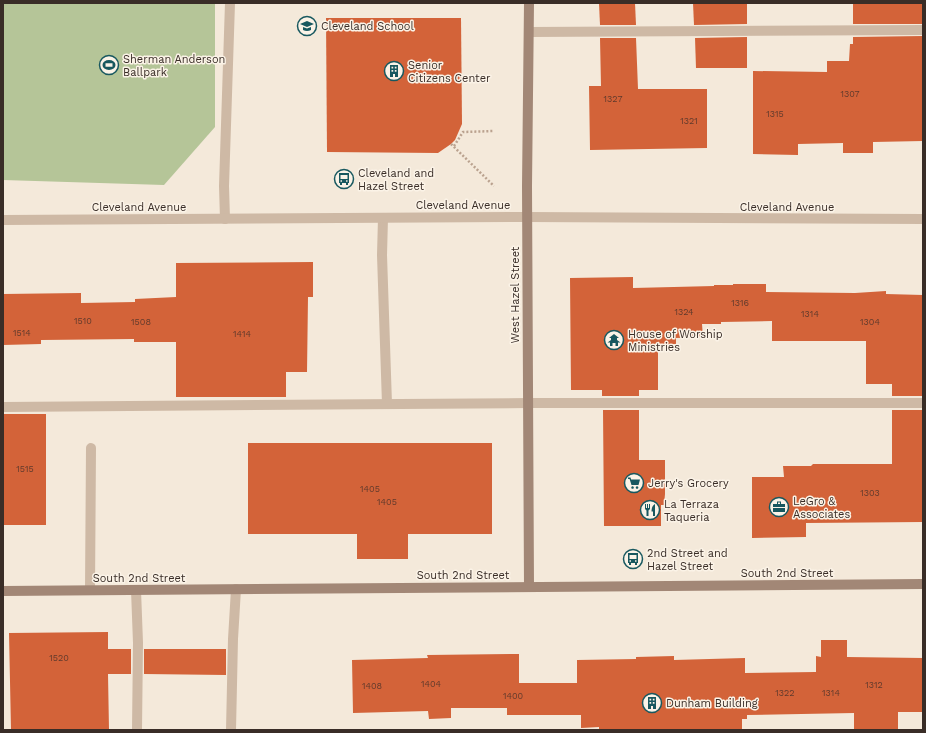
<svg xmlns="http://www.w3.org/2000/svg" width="926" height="733" font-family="'Work Sans',sans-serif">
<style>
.green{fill:#b5c598}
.building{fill:#d36339}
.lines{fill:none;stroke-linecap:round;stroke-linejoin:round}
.path{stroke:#baa28f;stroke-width:2.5;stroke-dasharray:2 2;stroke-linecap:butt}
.lane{stroke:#ceb9a5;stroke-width:10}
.street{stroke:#ceb9a5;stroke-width:10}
.secondary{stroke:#a28776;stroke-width:10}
.labels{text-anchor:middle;stroke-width:3;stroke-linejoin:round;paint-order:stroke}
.number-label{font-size:9px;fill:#603a2c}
.poi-label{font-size:11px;fill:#392d27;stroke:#fbf3e7;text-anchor:start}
.street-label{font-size:11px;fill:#392d27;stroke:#fbf3e7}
</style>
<rect width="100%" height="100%" fill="#f4e9da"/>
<polygon class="green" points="3,3 215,3 215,127 164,185 3,180"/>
<g class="building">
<polygon points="599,3 635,3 636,25 600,25"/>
<polygon points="693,3 747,3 747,24 694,25"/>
<rect x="853" y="3" width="70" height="21"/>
<polygon points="326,18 461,18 462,124 455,140 451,144 438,153 327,152"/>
<polygon points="923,36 923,141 873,142 873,153 843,153 843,143 798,144 798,155 753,154 753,71 827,72 827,61 849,61 850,44 853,44 853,37"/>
<polygon points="747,37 747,68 696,68 695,38"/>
<polygon points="600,38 636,38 638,89 707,89 707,148 590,150 589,86 601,86"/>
<polygon points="313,262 313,297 308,297 307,372 286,372 286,397 176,397 176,342 134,342 134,339 41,340 41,344 3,345 3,294 81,293 81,303 135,302 135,299 176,297 176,263"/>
<polygon points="633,277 633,288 714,286 714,285 733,285 733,284 766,284 766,292 855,293 886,291 886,294 923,295 923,396 892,396 892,384 866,384 866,341 772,341 772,321 721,322 721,324 702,324 703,337 676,338 676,344 658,345 658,390 639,390 639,396 602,396 602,390 571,390 570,278"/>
<polygon points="603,410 639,410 639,460 665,460 665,494 664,505 661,505 661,526 604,526"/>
<polygon points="892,410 923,410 923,522 806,523 806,537 752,538 752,477 784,477 783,466 811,466 813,464 892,464"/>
<rect x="3" y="414" width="43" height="111"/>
<polygon points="248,443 492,443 492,534 408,534 408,559 357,559 357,534 248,534"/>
<polygon points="108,632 108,649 131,649 131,674 108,674 109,730 11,730 9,633"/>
<polygon points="821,640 847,640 847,657 923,658 923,712 898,712 898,730 854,730 854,713 747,715 747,719 742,719 742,730 599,730 599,727 581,728 581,715 507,715 507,708 451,708 451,718 429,719 428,711 353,713 352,660 428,658 427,655 519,654 519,683 577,683 577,660 636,659 636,657 674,656 674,660 745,658 745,673 816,672 816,656 821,657"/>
<polygon points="144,649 226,649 226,675 144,674"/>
</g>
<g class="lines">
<g class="path">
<polyline points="451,144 494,186"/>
<polyline points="454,146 463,132 494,131"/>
</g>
<g class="lane">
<polyline points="529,32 923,30"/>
<polyline points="383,218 382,255 387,404"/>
<polyline points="225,219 224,186 230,3"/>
<polyline points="3,407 528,403 923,403"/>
<polyline points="90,590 91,448"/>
<polyline points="136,590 138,643 137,730"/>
<polyline points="231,730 233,639 236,589"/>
</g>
<polyline class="street" points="3,220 527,217 923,219"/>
<g class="secondary">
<polyline points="529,587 527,186 529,3"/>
<polyline points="3,591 923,584"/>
</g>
</g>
<defs>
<g id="school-ring" transform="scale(1)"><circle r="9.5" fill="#fbf3e7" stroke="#18585f" stroke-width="1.5"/><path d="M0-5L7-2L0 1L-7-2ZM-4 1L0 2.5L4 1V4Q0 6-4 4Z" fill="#18585f"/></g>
<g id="stadium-ring" transform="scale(1)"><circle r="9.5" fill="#fbf3e7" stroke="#18585f" stroke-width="1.5"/><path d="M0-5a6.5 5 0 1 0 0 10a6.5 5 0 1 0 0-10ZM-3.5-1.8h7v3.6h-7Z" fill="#18585f"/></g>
<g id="building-ring" transform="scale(1)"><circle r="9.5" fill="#fbf3e7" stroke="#18585f" stroke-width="1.5"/><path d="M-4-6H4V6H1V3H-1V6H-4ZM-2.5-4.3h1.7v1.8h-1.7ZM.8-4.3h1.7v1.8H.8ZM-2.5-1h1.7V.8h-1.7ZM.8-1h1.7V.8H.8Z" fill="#18585f"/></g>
<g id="bus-ring" transform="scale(1)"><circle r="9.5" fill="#fbf3e7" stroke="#18585f" stroke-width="1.5"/><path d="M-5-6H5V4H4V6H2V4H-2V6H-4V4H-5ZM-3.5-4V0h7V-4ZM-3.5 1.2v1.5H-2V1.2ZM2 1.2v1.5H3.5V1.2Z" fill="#18585f"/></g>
<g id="temple-ring" transform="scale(1)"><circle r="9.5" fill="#fbf3e7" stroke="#18585f" stroke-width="1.5"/><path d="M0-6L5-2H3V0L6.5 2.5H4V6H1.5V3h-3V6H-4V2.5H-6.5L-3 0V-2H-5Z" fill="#18585f"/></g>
<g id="supermarket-ring" transform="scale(1)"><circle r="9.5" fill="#fbf3e7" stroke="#18585f" stroke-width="1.5"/><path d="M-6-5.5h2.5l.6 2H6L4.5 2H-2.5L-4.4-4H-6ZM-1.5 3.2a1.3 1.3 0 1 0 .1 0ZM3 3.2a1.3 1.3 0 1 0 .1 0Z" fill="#18585f"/></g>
<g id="office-ring" transform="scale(1)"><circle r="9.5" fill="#fbf3e7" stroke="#18585f" stroke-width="1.5"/><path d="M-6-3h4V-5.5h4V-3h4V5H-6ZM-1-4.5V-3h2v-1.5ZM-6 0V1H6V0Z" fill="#18585f"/></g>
<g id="restaurant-ring" transform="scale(1)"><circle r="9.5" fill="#fbf3e7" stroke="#18585f" stroke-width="1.5"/><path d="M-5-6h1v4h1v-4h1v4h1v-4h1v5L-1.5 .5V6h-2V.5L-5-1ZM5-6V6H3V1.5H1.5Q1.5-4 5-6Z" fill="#18585f"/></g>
</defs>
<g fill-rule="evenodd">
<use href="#school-ring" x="307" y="26"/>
<use href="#stadium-ring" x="109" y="65"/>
<use href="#building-ring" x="394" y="71"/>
<use href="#bus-ring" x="344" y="179"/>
<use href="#temple-ring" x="614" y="340"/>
<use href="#supermarket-ring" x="634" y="483"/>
<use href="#office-ring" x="779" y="507"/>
<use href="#restaurant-ring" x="650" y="510"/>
<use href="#bus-ring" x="633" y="559"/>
<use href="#building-ring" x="652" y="703"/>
</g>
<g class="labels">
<g class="number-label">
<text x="850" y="97">1307</text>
<text x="613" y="102">1327</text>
<text x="775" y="117">1315</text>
<text x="689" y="124">1321</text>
<text x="740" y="306">1316</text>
<text x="684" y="315">1324</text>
<text x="810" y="317">1314</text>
<text x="83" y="324">1510</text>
<text x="141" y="325">1508</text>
<text x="870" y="325">1304</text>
<text x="22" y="336">1514</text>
<text x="242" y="337">1414</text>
<text x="25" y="472">1515</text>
<text x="370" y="492">1405</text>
<text x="870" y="496">1303</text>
<text x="387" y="505">1405</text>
<text x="59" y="661">1520</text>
<text x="431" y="687">1404</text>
<text x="874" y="688">1312</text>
<text x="372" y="689">1408</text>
<text x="785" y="696">1322</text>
<text x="831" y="696">1314</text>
<text x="513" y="699">1400</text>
</g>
<g class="poi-label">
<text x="321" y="30">Cleveland School</text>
<text x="123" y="63">Sherman Anderson<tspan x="123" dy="13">Ballpark</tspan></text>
<text x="408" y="69">Senior<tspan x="408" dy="13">Citizens Center</tspan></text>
<text x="358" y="177">Cleveland and<tspan x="358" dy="13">Hazel Street</tspan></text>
<text x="628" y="338">House of Worship<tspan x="628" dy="13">Ministries</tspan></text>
<text x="648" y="487">Jerry's Grocery</text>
<text x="793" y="505">LeGro &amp;<tspan x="793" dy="13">Associates</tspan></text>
<text x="664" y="508">La Terraza<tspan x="664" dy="13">Taqueria</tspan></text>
<text x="647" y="557">2nd Street and<tspan x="647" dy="13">Hazel Street</tspan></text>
<text x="666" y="707">Dunham Building</text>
</g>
<g class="street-label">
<text x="463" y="209">Cleveland Avenue</text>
<text x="139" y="211">Cleveland Avenue</text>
<text x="787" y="211">Cleveland Avenue</text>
<text transform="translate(515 295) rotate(-90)" y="4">West Hazel Street</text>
<text x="787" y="577">South 2nd Street</text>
<text x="463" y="579">South 2nd Street</text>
<text x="139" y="582">South 2nd Street</text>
</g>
</g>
<rect width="926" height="733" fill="none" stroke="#392d27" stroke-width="8"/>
</svg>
